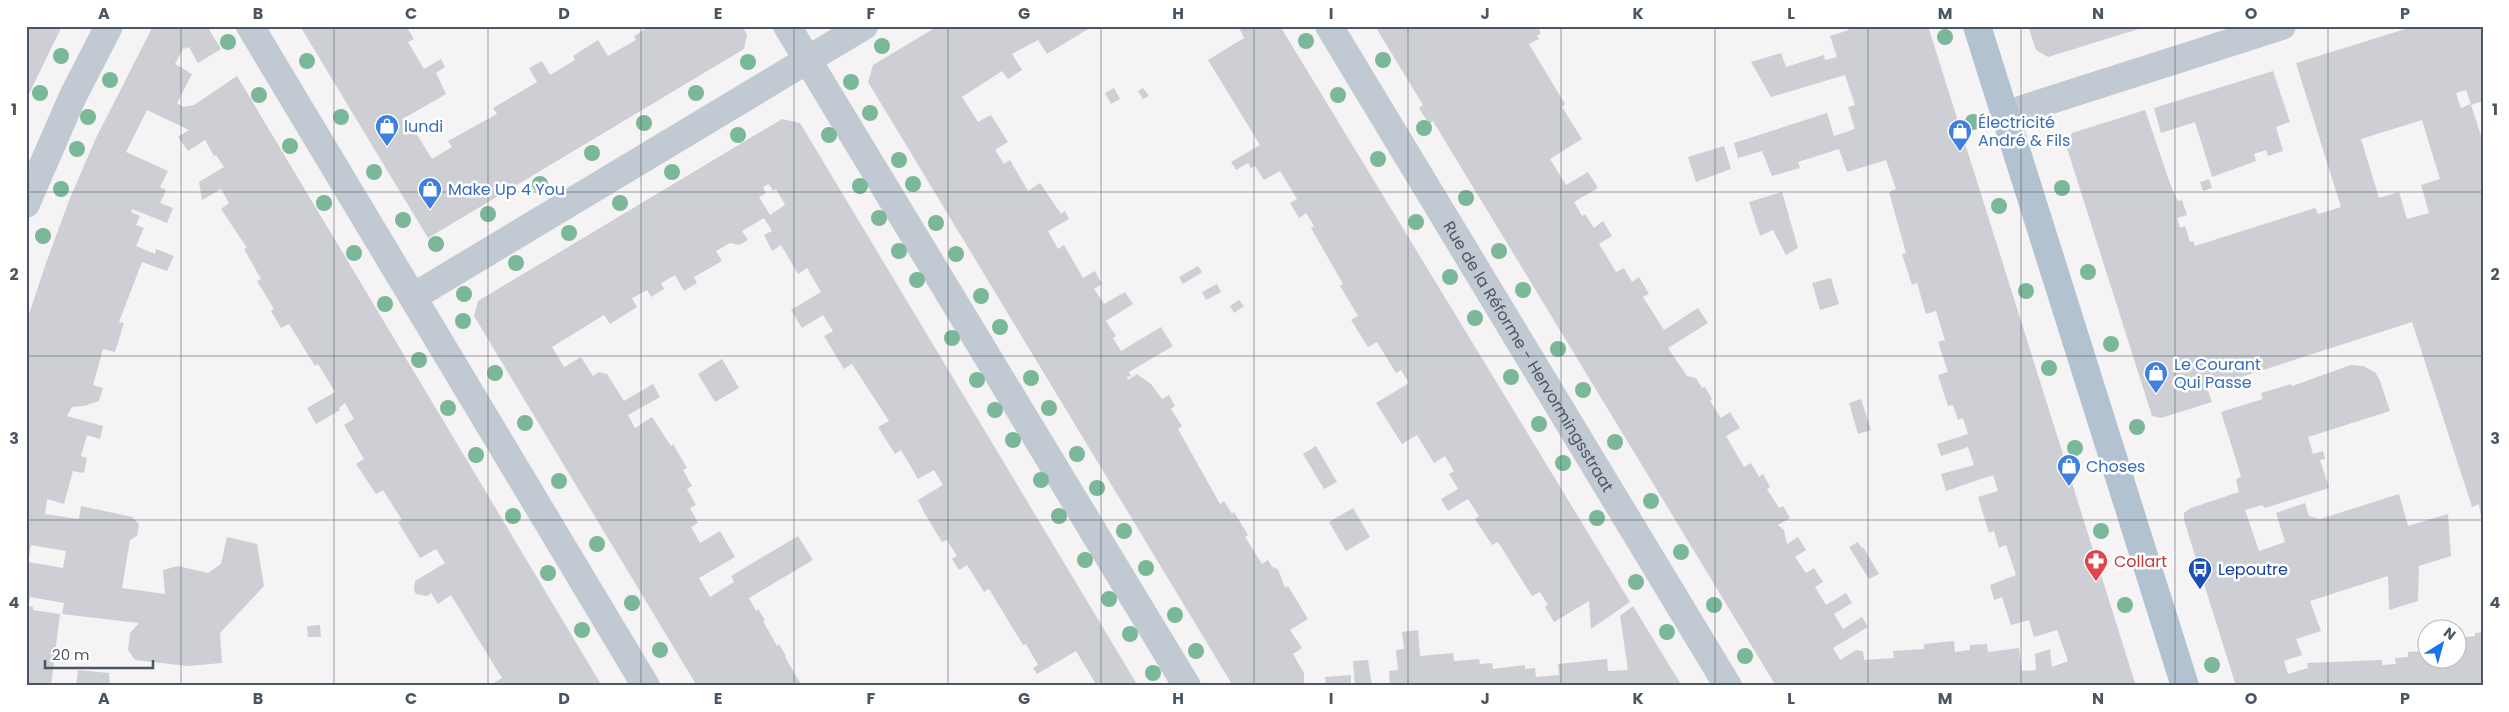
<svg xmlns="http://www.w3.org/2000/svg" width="2509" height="712" font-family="Poppins,sans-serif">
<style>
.building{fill:#cdcfd5;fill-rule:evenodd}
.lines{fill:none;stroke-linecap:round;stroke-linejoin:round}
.street{stroke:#c1cad2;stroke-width:28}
.primary{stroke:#b3c2d1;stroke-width:28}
.tree{fill:#7bb799}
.grid{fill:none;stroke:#4a5661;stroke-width:1;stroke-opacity:0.55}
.labels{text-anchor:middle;stroke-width:5;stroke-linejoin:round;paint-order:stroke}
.shop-label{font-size:16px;fill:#366cbe;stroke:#fff;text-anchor:start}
.street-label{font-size:16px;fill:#4a5661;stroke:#fff}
.health-label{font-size:16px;fill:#be3a42;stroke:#fff;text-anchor:start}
.transit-label{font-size:16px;fill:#164399;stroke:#fff;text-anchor:start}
.neatline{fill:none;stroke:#4a5661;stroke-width:2}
.grid-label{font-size:16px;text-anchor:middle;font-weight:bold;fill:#4a5661}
</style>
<rect width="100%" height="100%" fill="#f5f3f3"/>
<g class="building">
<polygon points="26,26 62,26 26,100"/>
<path d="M153,26H207L221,49L198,63L189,47L185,49L184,47L175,64L192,74L177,103L183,107L194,105L237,76L602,686H489L502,678L451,595L438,604L431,593L427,596L416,594L414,590L415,581L445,563L436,549L420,558L398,522L402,520L383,490L376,494L356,464L364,459L344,425L354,419L345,403L339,408L340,410L316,424L307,408L335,392L318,364L315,366L289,324L281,328L271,311L274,309L257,281L261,279L244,249L247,248L221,209L229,203L221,189L202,200L199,182L224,167L216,155L214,156L205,140L188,151L178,137L189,130L147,110L126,152L168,171L160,187L166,190L160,203L173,208L167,223L132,209L131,212L140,216L136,225L144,228L136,246L155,254L156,249L174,256L167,271L142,262L119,322L124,323L115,352L103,349L93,385L103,388L99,401L84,406L72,407L67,416L103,426L100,439L87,435L81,456L87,458L84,473L73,471L64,504L47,499L45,514L79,519L81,506L132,517L139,524L137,536L130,540L122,588L165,594L163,570L178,566L208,573L221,564L227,537L257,544L264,586L220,633L222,663L187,666L135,660L128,650L130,633L139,623L62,614L64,603L30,597L28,606L33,607V610L60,614L51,686H26V323L46,263L70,198L96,138ZM31,545L66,551L63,568L28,562Z"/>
<polygon points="300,26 406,26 414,39 408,42 424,69 441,59 445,67 436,73 446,94 406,117 432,159 452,147 448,141 497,114 493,108 537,82 529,68 542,61 550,75 575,60 573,56 598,40 608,56 636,40 634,36 650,26 670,26 671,28 674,26 742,26 747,35 744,49 428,238"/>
<polygon points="938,26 1093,26 1047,54 1038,40 1012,54 1022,70 1008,79 1002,71 962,97 978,122 991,115 1008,142 995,150 1004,164 1010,160 1028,191 1040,183 1061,214 1065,211 1069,219 1048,231 1058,249 1064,245 1083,278 1095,271 1102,284 1094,289 1104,304 1125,292 1133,304 1106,321 1116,336 1113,338 1121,351 1161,327 1173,346 1129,372 1131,376 1127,377 1128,380 1137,374 1151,384 1162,399 1169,395 1175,406 1171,409 1182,426 1178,429 1220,504 1224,501 1232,514 1234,512 1248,535 1245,537 1262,564 1268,560 1272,567 1278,569 1285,588 1288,586 1308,619 1290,630 1302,648 1293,654 1304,673 1304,685 1233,686 868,82 873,65"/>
<polygon points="1238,26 1280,26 1630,602 1591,629 1589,601 1554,622 1545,607 1548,605 1540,592 1532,596 1498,542 1492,545 1475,519 1479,516 1468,499 1448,511 1441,499 1458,489 1449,474 1454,471 1445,456 1434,463 1417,435 1402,444 1376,403 1409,383 1401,370 1396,373 1377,342 1368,347 1351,320 1358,316 1340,286 1343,284 1311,228 1314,226 1306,213 1299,218 1290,203 1297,199 1280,171 1264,180 1255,166 1251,168 1248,163 1236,170 1231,162 1260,145 1208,60 1244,38"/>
<polygon points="1375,26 1537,26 1541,33 1537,36 1539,39 1529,44 1565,104 1562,107 1582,139 1550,159 1566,185 1588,172 1598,188 1574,202 1582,216 1585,214 1594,228 1603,221 1612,236 1599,244 1616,272 1624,268 1632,282 1639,277 1649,294 1643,297 1664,330 1698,308 1708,323 1668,348 1687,376 1696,378 1702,388 1705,387 1712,399 1710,401 1721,418 1730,412 1740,428 1726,436 1744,467 1751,463 1759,477 1763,474 1770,487 1767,489 1779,508 1783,506 1790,518 1778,525 1784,530 1787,544 1798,537 1806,550 1795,557 1806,573 1814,568 1823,582 1815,587 1826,605 1846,593 1852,603 1834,614 1843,629 1862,617 1868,627 1833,648 1840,660 1856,650 1863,651 1864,660 1894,658 1893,651 1924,649 1924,644 1954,641 1955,652 1970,650 1970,645 1987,644 1988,652 2019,648 2022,671 2036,670 2035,654 2050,649 2052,667 2068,661 2057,630 2034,637 2029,620 2011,625 2002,597 1994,600 1990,585 2016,575 2006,545 1999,548 1994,531 1989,533 1978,497 1998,491 1993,475 1946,491 1941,474 1974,465 1968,447 1941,456 1937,444 1968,434 1963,418 1958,420 1953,405 1948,406 1938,375 1948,372 1938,342 1945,340 1936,311 1926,314 1917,283 1912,285 1902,254 1906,253 1889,192 1896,189 1886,160 1847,172 1839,149 1798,162 1800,168 1772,176 1762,151 1738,158 1734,143 1827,113 1834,136 1855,129 1848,107 1855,105 1845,75 1771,97 1751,62 1781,53 1786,67 1824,55 1825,60 1837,57 1830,36 1849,30 1847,26 1928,26 2136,686 1776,686 1442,136 1433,121 1429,124 1419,108 1423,105"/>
<polygon points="2028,26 2145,26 2145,27 2048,57 2036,50"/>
<path d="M2415,26H2483V101L2471,105L2483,142V530L2479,504L2472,507L2412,322L2207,388L2212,402L2161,418L2152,416L2066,145L2072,133L2145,110L2172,189L2178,201L2182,200L2187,215L2177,218L2180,228L2185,226L2190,242L2193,241L2195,246L2315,208L2318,214L2341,207L2296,63ZM2466,90L2471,104L2461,108L2456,93ZM2422,120L2440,179L2421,185L2429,213L2407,219L2399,192L2379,198L2361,139Z"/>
<polygon points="2273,71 2290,122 2276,127 2283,151 2268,156 2266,150 2254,154 2256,161 2212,177 2195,122 2161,133 2154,108"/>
<polygon points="1114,88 1120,99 1111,104 1105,93"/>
<polygon points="1143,88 1149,96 1143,99 1138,91"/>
<path d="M782,119L800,123L1138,686H1097L1076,651L1037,674L1033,668L1038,665L1026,644L1023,645L989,589L984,592L967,565L959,570L952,559L957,556L947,540L942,542L925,514L918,500L943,485L934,470L918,479L901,450L895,454L878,427L889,421L852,364L844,369L824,336L833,331L823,315L802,328L791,310L821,292L807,268L798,274L781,245L772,251L764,235L772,231L764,218L742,231L748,240L739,245L730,243L716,251L722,261L694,277L697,283L684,291L675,275L661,283L664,289L651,297L647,290L632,298L637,307L610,324L604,315L552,347L564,367L581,357L593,376L599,372L607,374L624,401L653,384L660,397L628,415L635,428L652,417L671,446L673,444L687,468L683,470L692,486L687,489L696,505L690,508L698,523L691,527L700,543L720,531L735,557L699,578L710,597L734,582L731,576L798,536L813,560L749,598L756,611L758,609L765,620L763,621L777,646L779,644L786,656L785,657L802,686H697L474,316L478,301ZM769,184L773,191L776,189L785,205L770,215L759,197L766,193L763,187Z"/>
<polygon points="1724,146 1731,169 1696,182 1688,157"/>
<polygon points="2209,179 2212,188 2203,191 2200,182"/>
<polygon points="1782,192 1798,248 1786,255 1773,230 1760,236 1749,202"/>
<polygon points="1198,266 1202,272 1183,284 1179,277"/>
<polygon points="1831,278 1839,304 1820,310 1812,283"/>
<polygon points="1217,284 1221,292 1206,300 1202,292"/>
<polygon points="1239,300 1244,306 1234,313 1230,306"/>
<polygon points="722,359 739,388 715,402 698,374"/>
<polygon points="2351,365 2363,366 2375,372 2380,381 2390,411 2308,437 2313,454 2323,451 2325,459 2320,460 2329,488 2265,508 2262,505 2245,510 2259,551 2285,542 2276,513 2305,503 2309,516 2320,519 2399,494 2408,526 2448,514 2451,556 2419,566 2418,601 2389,610 2388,576 2310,601 2321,631 2296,639 2302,655 2284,661 2288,674 2308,668 2307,663 2382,660 2382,665 2396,664 2395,658 2408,657 2408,652 2423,651 2421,636 2426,635 2426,660 2456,660 2456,638 2475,636 2475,633 2483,632 2483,686 2236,686 2184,520 2184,513 2191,508 2239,492 2236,480 2241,476 2221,412 2263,399 2261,393 2291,384 2292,386"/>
<polygon points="1861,399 1871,430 1858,434 1849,403"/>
<polygon points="1316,446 1337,482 1324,489 1303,454"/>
<polygon points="1353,508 1370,537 1346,551 1329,522"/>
<polygon points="1858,542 1862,548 1863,547 1879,574 1869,579 1849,547"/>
<polygon points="1633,606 1682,686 1390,686 1389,671 1398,670 1396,650 1404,649 1402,632 1418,630 1420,656 1453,653 1454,661 1479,659 1480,664 1492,663 1493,669 1525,665 1525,669 1535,668 1536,677 1559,675 1558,664 1607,659 1608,671 1628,670 1620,616"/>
<polygon points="320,625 321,637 308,637 307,626"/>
<polygon points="1368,660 1372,686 1355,686 1353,661"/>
<polygon points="78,670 109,673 110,686 76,686"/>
<polygon points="1351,675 1351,686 1326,686 1325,677"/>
</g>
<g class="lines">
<g class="street">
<polyline points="250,26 646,686"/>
<polyline points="787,26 1187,686"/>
<path id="s1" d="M1329,26L1728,686"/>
<polyline points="2004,115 2282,26"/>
<polyline points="26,204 72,98 109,26"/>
<polyline points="413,297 864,26"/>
</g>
<polyline class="primary" points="1977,26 2185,686"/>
</g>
<g class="tree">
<circle cx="1945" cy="37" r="8"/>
<circle cx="1306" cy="41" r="8"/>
<circle cx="228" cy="42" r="8"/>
<circle cx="882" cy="46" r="8"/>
<circle cx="61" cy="56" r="8"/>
<circle cx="1383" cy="60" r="8"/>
<circle cx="307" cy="61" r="8"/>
<circle cx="748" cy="62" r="8"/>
<circle cx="110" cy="80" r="8"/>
<circle cx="851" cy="82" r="8"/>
<circle cx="40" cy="93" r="8"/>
<circle cx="696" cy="93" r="8"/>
<circle cx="259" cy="95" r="8"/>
<circle cx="1338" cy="95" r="8"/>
<circle cx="870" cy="113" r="8"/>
<circle cx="88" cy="117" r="8"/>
<circle cx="341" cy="117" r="8"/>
<circle cx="1973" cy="122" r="8"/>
<circle cx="644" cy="123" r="8"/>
<circle cx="1424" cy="128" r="8"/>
<circle cx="738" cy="135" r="8"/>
<circle cx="829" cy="135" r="8"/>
<circle cx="290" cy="146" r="8"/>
<circle cx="77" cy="149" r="8"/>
<circle cx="592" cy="153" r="8"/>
<circle cx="1378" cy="159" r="8"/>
<circle cx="899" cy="160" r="8"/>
<circle cx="374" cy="172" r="8"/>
<circle cx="672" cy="172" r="8"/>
<circle cx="540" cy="184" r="8"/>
<circle cx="913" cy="184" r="8"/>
<circle cx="860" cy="186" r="8"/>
<circle cx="2062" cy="188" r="8"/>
<circle cx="61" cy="189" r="8"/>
<circle cx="1466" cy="198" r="8"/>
<circle cx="324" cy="203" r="8"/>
<circle cx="620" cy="203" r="8"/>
<circle cx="1999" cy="206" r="8"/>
<circle cx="488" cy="214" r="8"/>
<circle cx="879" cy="218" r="8"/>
<circle cx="403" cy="220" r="8"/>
<circle cx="1416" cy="222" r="8"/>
<circle cx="936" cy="223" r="8"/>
<circle cx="569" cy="233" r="8"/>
<circle cx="43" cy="236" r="8"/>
<circle cx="436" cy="244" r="8"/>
<circle cx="899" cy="251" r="8"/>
<circle cx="1499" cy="251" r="8"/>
<circle cx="354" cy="253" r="8"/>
<circle cx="956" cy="254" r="8"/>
<circle cx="516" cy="263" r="8"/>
<circle cx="2088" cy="272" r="8"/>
<circle cx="1450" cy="277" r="8"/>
<circle cx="917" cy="280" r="8"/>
<circle cx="1523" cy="290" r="8"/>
<circle cx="2026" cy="291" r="8"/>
<circle cx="464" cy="294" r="8"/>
<circle cx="981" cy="296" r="8"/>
<circle cx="385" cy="304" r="8"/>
<circle cx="1475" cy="318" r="8"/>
<circle cx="463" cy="321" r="8"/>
<circle cx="1000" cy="327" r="8"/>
<circle cx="952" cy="338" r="8"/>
<circle cx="2111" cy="344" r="8"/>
<circle cx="1558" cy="349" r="8"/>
<circle cx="419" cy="360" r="8"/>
<circle cx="2049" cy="368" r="8"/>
<circle cx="495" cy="373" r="8"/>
<circle cx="1511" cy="377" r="8"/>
<circle cx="1031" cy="378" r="8"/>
<circle cx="977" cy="380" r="8"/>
<circle cx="1583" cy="390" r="8"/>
<circle cx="448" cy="408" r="8"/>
<circle cx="1049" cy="408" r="8"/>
<circle cx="995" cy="410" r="8"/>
<circle cx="525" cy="423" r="8"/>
<circle cx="1539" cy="424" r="8"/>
<circle cx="2137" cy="427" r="8"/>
<circle cx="1013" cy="440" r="8"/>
<circle cx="1615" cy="442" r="8"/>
<circle cx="2075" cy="448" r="8"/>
<circle cx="1077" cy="454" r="8"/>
<circle cx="476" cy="455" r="8"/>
<circle cx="1563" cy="463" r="8"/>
<circle cx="1041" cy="480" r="8"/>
<circle cx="559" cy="481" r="8"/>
<circle cx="1097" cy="488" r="8"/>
<circle cx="1651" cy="501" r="8"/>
<circle cx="513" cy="516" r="8"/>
<circle cx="1059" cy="516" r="8"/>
<circle cx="1597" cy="518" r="8"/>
<circle cx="1124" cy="531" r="8"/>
<circle cx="2101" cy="531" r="8"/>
<circle cx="597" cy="544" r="8"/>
<circle cx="1681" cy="552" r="8"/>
<circle cx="1085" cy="560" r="8"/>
<circle cx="1146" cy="568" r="8"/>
<circle cx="548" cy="573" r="8"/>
<circle cx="1636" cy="582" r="8"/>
<circle cx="1109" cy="599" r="8"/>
<circle cx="632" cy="603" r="8"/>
<circle cx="1714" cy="605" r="8"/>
<circle cx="2125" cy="605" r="8"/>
<circle cx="1175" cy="615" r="8"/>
<circle cx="582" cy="630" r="8"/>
<circle cx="1667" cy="632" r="8"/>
<circle cx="1130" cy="634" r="8"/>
<circle cx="660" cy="650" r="8"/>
<circle cx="1196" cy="651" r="8"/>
<circle cx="1745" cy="656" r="8"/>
<circle cx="2212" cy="665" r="8"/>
<circle cx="1153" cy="673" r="8"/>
</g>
<path class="grid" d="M181,26V686M334,26V686M488,26V686M641,26V686M794,26V686M948,26V686M1101,26V686M1254,26V686M1408,26V686M1561,26V686M1715,26V686M1868,26V686M2021,26V686M2175,26V686M2328,26V686M26,192H2483M26,356H2483M26,520H2483"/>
<defs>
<g id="shop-pin" transform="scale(1.25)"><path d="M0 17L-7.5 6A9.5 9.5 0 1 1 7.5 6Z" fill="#3f7fe0" stroke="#fff"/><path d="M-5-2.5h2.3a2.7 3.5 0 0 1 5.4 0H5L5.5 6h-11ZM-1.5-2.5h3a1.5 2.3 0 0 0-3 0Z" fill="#fff"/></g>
<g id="pharmacy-pin" transform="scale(1.25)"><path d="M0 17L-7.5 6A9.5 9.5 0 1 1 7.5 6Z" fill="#e0444e" stroke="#fff"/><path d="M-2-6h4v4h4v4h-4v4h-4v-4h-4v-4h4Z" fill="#fff"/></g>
<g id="bus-pin" transform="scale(1.25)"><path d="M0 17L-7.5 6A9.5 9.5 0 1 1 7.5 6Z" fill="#1a4fb4" stroke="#fff"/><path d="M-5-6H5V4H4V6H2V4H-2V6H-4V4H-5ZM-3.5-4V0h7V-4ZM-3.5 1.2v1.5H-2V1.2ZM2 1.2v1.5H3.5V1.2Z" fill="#fff"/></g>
</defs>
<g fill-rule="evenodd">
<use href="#shop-pin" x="387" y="126"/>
<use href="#shop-pin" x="1960" y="131"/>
<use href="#shop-pin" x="430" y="189"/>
<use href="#shop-pin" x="2156" y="373"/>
<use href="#shop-pin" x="2069" y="466"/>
<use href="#pharmacy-pin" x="2096" y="561"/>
<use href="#bus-pin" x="2200" y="569"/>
</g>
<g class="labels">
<g class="shop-label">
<text x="1978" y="128">Électricité<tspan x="1978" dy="18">André &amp; Fils</tspan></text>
<text x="404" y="132">lundi</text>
<text x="448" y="195">Make Up 4 You</text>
<text x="2174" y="370">Le Courant<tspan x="2174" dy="18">Qui Passe</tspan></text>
<text x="2086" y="472">Choses</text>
</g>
<g class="street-label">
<text dy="6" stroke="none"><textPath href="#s1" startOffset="386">Rue de la Réforme - Hervormingsstraat</textPath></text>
</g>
<g class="health-label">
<text x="2114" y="567">Collart</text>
</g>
<g class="transit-label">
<text x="2218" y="575">Lepoutre</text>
</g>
</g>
<rect width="2509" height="712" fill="none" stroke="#ffffff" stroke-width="55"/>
<g transform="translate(2442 644) rotate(37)"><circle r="24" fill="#ffffff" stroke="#b7bbc0"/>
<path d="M0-4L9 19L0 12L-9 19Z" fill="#1a73e8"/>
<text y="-8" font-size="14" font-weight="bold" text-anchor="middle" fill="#4a5661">N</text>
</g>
<path d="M45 660v8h108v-8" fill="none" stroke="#4a5661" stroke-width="2.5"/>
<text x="52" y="660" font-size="15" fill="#4a5661" stroke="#ffffff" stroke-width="4" paint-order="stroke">20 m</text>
<rect x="28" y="28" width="2454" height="656" class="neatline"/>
<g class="grid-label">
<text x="104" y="19">A</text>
<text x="258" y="19">B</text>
<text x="411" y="19">C</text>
<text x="564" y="19">D</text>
<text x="718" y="19">E</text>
<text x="871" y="19">F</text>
<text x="1024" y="19">G</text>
<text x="1178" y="19">H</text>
<text x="1331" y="19">I</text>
<text x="1485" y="19">J</text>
<text x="1638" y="19">K</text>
<text x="1791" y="19">L</text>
<text x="1945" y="19">M</text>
<text x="2098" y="19">N</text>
<text x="2251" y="19">O</text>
<text x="2405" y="19">P</text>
<text x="14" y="115">1</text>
<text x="2495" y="115">1</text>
<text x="14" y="280">2</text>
<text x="2495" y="280">2</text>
<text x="14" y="444">3</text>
<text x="2495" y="444">3</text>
<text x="14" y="608">4</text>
<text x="2495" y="608">4</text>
<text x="104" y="704">A</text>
<text x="258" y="704">B</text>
<text x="411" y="704">C</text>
<text x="564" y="704">D</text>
<text x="718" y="704">E</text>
<text x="871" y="704">F</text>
<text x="1024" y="704">G</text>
<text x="1178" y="704">H</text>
<text x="1331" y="704">I</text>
<text x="1485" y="704">J</text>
<text x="1638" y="704">K</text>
<text x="1791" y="704">L</text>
<text x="1945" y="704">M</text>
<text x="2098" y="704">N</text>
<text x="2251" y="704">O</text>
<text x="2405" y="704">P</text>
</g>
</svg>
